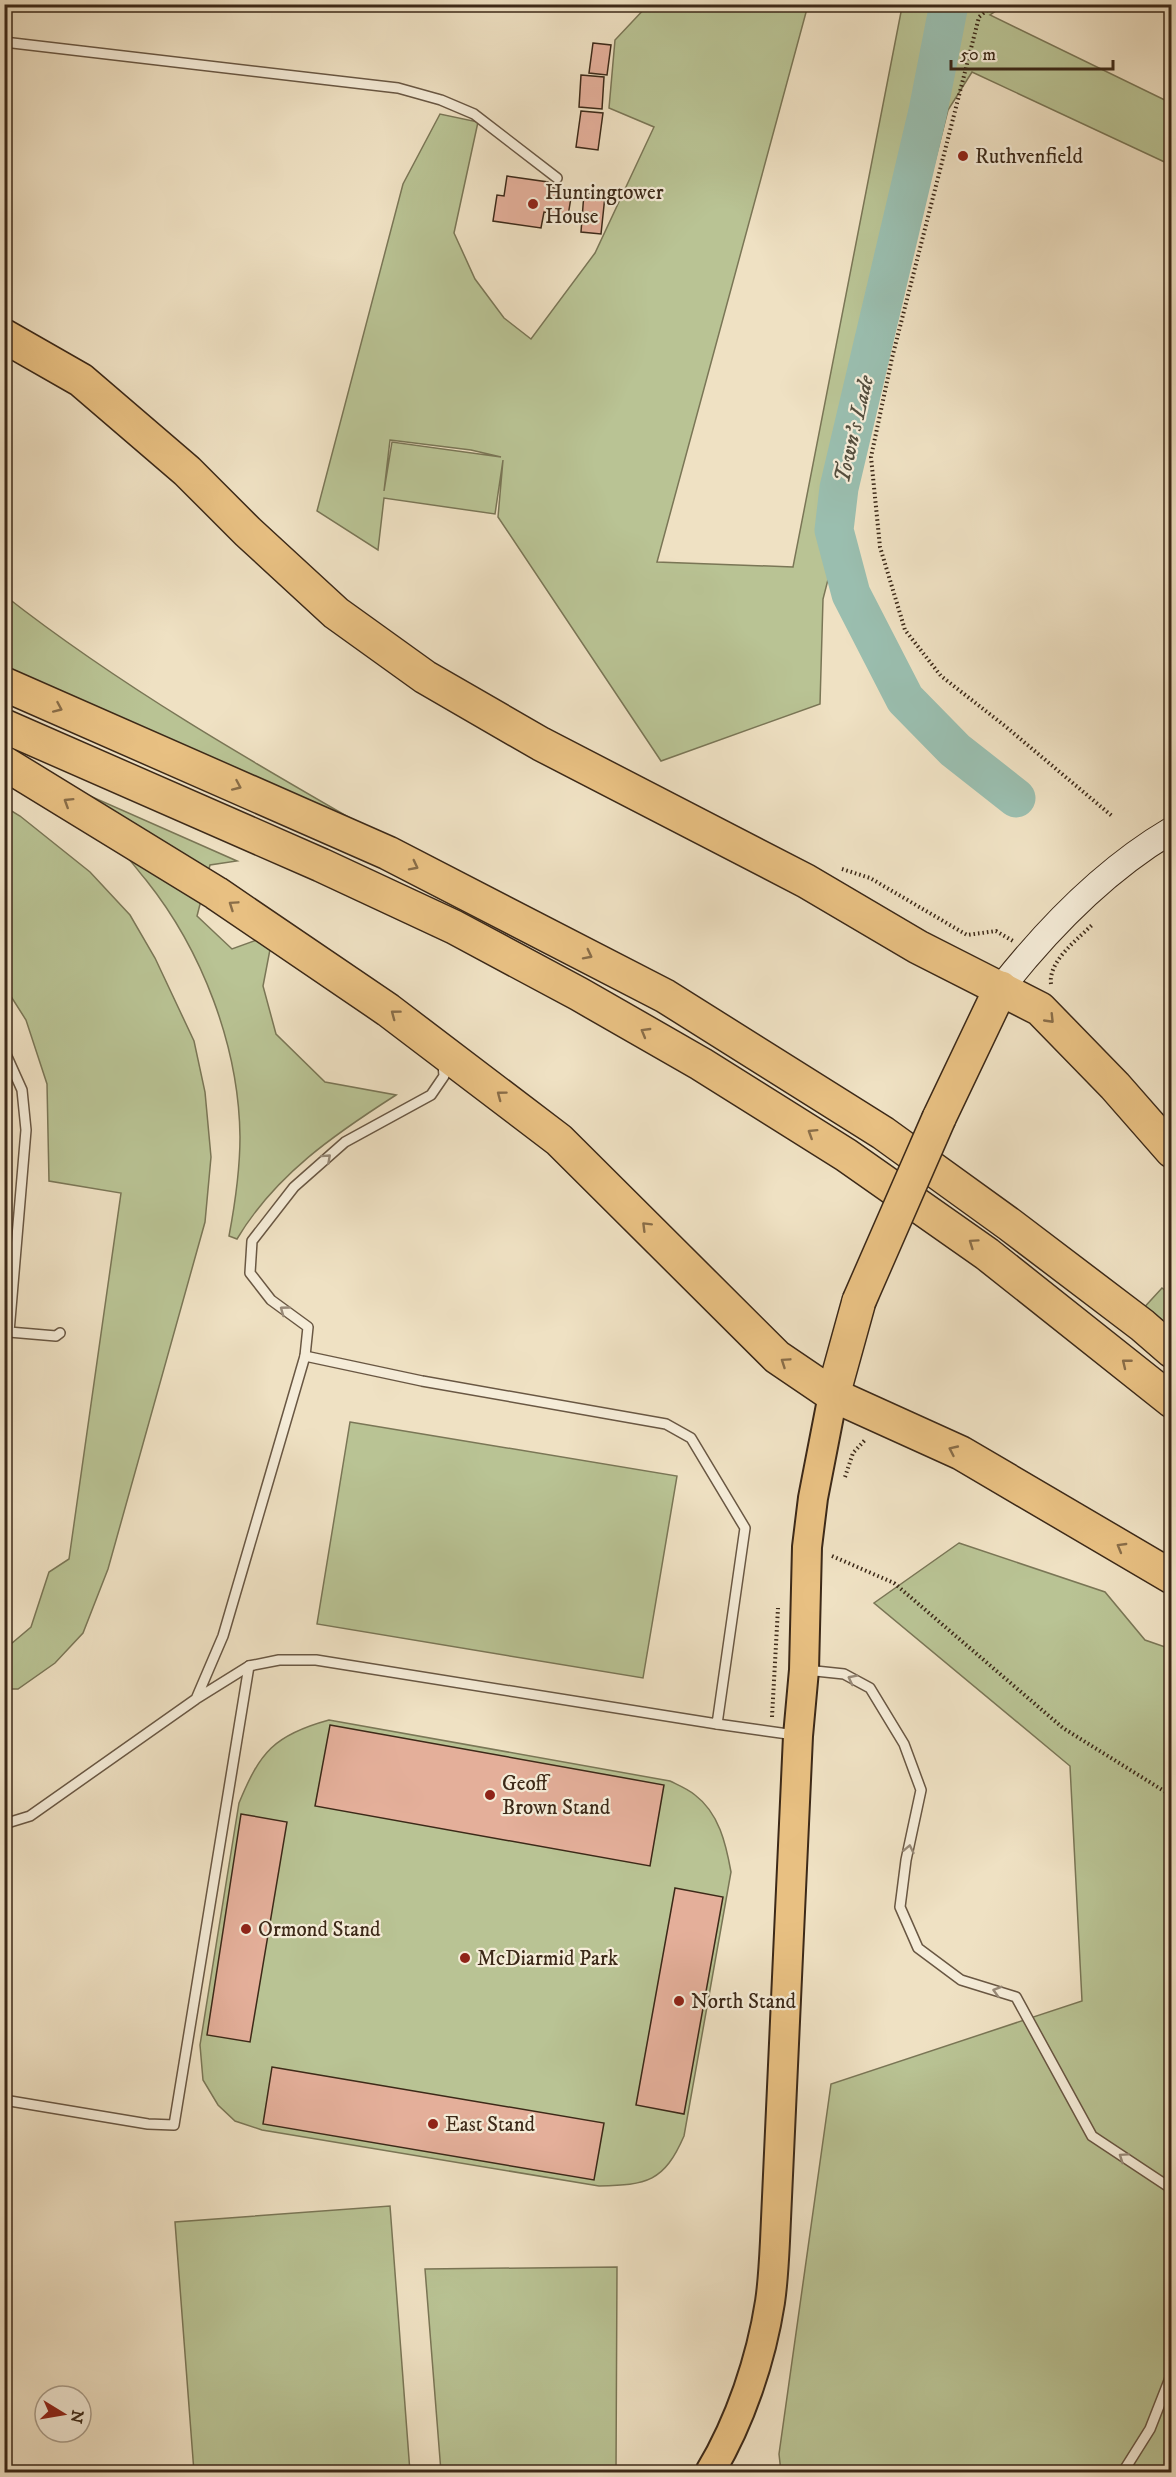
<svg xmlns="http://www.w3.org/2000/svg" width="1176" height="2477" font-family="'IM FELL DW Pica',serif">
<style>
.green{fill:#b9c394;stroke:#7a7656;stroke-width:1.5;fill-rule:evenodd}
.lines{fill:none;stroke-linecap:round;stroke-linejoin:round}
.river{stroke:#9abeaf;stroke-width:39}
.building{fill:#e4af9a;stroke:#3c2918;stroke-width:1.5}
.lane-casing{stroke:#695743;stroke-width:12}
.secondary-casing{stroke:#3c2918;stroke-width:28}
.primary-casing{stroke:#3c2918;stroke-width:32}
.highway-casing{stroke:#3c2918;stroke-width:36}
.path{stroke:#3c2918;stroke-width:4;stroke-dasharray:1.5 3;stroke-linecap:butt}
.lane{stroke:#f5ecd8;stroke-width:9}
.secondary{stroke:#f5ecd8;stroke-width:26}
.primary{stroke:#e8c082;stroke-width:28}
.highway{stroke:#e8c082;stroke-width:33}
.highway-bridge-casing{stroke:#3c2918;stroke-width:36;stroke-linecap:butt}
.highway-bridge{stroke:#e8c082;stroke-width:33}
.oneway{stroke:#896d48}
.oneway2{stroke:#988a78}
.poi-dot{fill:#8f2418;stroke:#f5ecd8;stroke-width:2}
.labels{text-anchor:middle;stroke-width:4.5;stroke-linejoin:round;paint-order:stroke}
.poi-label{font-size:21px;fill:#3c2918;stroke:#f5ecd8;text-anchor:start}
.water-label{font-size:22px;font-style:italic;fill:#544e3e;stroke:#f5ecd8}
</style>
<rect width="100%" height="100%" fill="#efe1c3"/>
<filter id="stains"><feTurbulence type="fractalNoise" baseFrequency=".00333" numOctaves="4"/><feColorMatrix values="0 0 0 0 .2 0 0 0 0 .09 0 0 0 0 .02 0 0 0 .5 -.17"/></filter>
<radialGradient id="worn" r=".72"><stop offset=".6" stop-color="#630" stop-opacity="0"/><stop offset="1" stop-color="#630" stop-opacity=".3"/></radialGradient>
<g class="green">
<path d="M648,5H808L657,562L793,567L901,12L909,5H1005L990,15L1171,103V165L972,72L948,110L823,599L820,704L661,761L498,517L503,460L495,514L384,498L378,550L317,511L403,184L440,114L478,122L454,233L475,279L504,318L531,339L595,253L654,127L609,108L615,40ZM390,440L471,450L501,457L392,442L384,491Z"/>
<path d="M4,595C143,704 299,788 451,876L5,675Z"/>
<path d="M4,758L237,861L210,865L197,916L232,949L273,934L263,986L276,1034L325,1082L396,1095C335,1134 275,1175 237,1239L229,1236C235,1204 240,1170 240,1137C239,1046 202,950 146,880C138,871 131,860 122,852C86,818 43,789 4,758Z"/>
<polygon points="5,807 20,816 90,872 130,915 155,958 194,1041 205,1092 211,1157 205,1222 108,1569 83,1633 55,1663 18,1689 5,1689 5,1649 31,1627 49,1572 69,1559 121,1193 49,1181 47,1084 26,1020 5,987"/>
<polygon points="1162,1288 1171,1295 1171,1341 1140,1312"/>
<polygon points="350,1422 677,1476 643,1678 317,1624"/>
<polygon points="959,1543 1105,1592 1145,1640 1171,1649 1171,2472 781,2472 779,2454 831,2084 1082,2001 1070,1766 874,1603"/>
<path d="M329,1720L670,1781C678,1785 688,1789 695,1795C719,1813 726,1844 731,1872L684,2136C664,2182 647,2185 599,2186L262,2130L235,2121L218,2105L203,2080L200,2045L239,1803C260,1752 274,1735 329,1720Z"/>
<polygon points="390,2206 410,2472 194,2472 175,2222"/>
<polygon points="617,2267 616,2472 441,2472 425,2269"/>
</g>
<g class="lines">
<polyline class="river" points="949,4 928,111 839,488 834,530 851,594 905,699 955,750 1016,798"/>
</g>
<g class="building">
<polygon points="593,43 611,45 607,75 589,73"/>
<polygon points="581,75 604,77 602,109 579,107"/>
<polygon points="581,111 603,113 598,150 576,147"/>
<polygon points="507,176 548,182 548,187 572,191 568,216 544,212 541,228 493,221 497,195 504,196"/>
<polygon points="584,193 605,196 601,234 581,232"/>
<polygon points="330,1725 664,1785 650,1866 315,1806"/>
<polygon points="241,1814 287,1822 250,2042 207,2035"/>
<polygon points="675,1888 723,1897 684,2114 636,2105"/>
<polygon points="272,2067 604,2123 594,2180 263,2124"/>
</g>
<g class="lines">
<g class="lane-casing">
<g id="lane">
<polyline points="4,42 398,88 441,100 474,114 557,178"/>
<polyline points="4,1050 22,1090 26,1130 9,1332 4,1332"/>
<polyline points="9,1332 56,1336 60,1333"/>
<polyline points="305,1356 308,1327 271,1300 250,1273 252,1241 294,1187 345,1142 431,1095 444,1076 443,1064"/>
<polyline points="806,1670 844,1674 870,1688 904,1744 921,1790 906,1860 900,1907 918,1948 961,1980 1016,1997 1092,2136 1172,2189"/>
<polyline points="717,1724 795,1735"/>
<polyline points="4,1824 30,1816 196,1699 249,1666 279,1660 316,1660 717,1724 745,1528 691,1438 666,1424 422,1381 305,1356 223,1636 196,1699"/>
<polyline points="4,2100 148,2124 174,2125 249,1666"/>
<polyline points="1123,2472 1150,2429 1172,2373"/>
</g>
</g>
<g class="secondary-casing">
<path id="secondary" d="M1001,988C1049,927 1104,870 1172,830"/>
</g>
<g class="primary-casing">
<path id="primary" d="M710,2472C740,2422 761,2360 770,2302C773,2282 774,2261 775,2241L798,1736L804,1670L807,1547L813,1498L833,1395"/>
</g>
<g class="highway-casing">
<g id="highway">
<polyline points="4,336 81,380 187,471 248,532 336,613 425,677 541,744 806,881 918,947 1040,1009 1115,1086 1172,1151"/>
<polyline points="4,684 388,853 665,996 883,1133 1009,1224 1142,1325 1172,1351"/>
<polyline points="4,726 321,865 454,927 579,994 701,1064 846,1155 987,1254 1172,1401"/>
<polyline points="4,763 216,893 388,1010 559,1140 777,1357 833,1395 961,1453 1172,1577"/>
<polyline points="939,1118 1001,988"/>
<polyline points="833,1395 859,1301"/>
</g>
</g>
<g class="path">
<polyline points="994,4 979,17 892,358 871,457 880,547 905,630 941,676 1005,726 1112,816"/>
<polyline points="842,869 870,878 967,935 996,931 1013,941"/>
<path d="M1051,984C1048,961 1078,939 1093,924"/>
<polyline points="845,1477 853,1453 865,1440"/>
<polyline points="832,1556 894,1583 1063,1728 1172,1796"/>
<polyline points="772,1717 778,1608"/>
</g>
<use href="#lane" class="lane"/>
<use href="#secondary" class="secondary"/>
<use href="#primary" class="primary"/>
<use href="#highway" class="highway"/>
<g class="highway-bridge-casing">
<polyline id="highway-bridge" points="859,1301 939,1118"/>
</g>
<use href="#highway-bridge" class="highway-bridge"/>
</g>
<defs><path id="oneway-chevron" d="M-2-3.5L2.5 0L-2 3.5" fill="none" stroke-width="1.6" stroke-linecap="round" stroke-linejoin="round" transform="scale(1.5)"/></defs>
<g class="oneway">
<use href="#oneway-chevron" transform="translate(58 708) rotate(24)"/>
<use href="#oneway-chevron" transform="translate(237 786) rotate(24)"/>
<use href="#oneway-chevron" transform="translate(68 802) rotate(-148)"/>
<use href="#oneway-chevron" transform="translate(414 866) rotate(27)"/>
<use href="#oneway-chevron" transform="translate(233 905) rotate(-146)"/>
<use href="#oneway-chevron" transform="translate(588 955) rotate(27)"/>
<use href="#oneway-chevron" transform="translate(395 1014) rotate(-143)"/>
<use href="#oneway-chevron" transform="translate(1050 1019) rotate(46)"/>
<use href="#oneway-chevron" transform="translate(645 1032) rotate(-150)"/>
<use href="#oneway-chevron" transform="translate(501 1095) rotate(-143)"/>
<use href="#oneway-chevron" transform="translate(812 1133) rotate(-148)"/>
<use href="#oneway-chevron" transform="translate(646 1226) rotate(-135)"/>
<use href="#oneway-chevron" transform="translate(973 1243) rotate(-145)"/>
<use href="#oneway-chevron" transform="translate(785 1362) rotate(-146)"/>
<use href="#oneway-chevron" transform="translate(1126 1363) rotate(-141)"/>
<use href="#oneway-chevron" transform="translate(953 1450) rotate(-155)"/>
<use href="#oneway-chevron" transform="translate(1121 1547) rotate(-150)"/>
</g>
<g class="oneway2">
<use href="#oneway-chevron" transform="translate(327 1158) rotate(-42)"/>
<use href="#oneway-chevron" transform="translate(284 1310) rotate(-144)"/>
<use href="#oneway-chevron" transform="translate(852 1679) rotate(-153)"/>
<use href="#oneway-chevron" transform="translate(909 1849) rotate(-78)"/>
<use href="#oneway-chevron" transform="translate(997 1991) rotate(-164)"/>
<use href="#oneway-chevron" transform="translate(1123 2157) rotate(-146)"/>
</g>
<g class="poi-dot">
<circle cx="963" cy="156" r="6"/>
<circle cx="533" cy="204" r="6"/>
<circle cx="490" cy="1795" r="6"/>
<circle cx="246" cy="1929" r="6"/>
<circle cx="465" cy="1958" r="6"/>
<circle cx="679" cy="2001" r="6"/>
<circle cx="433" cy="2124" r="6"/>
</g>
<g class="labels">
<g class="poi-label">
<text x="975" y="163">Ruthvenfield</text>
<text x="545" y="199">Huntingtower<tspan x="545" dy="24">House</tspan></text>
<text x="502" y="1790">Geoff<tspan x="502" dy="24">Brown Stand</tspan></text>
<text x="258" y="1936">Ormond Stand</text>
<text x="477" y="1965">McDiarmid Park</text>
<text x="691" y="2008">North Stand</text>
<text x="445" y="2131">East Stand</text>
</g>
<g class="water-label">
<text transform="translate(853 429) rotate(-77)" y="8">Town's Lade</text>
</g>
</g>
<rect width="1176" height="2477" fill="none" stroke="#efe1c3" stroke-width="24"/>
<rect x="6" y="6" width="1164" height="2465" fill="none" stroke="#3c2918" stroke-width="3"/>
<rect x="12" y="12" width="1152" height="2453" fill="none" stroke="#3c2918" stroke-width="1.5"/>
<g transform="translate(63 2414) rotate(101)"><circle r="28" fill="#f5ecd8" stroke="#ab9e8b" stroke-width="1.5"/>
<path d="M0-4.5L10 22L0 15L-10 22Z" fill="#8f2418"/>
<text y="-9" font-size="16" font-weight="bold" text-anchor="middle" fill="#3c2918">N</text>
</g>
<path d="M951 60v9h162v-9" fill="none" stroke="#3c2918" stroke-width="3"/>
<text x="960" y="60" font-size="18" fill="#3c2918" stroke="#f5ecd8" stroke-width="4.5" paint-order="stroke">50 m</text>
<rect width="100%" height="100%" filter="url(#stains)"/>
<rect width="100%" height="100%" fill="url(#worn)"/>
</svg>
